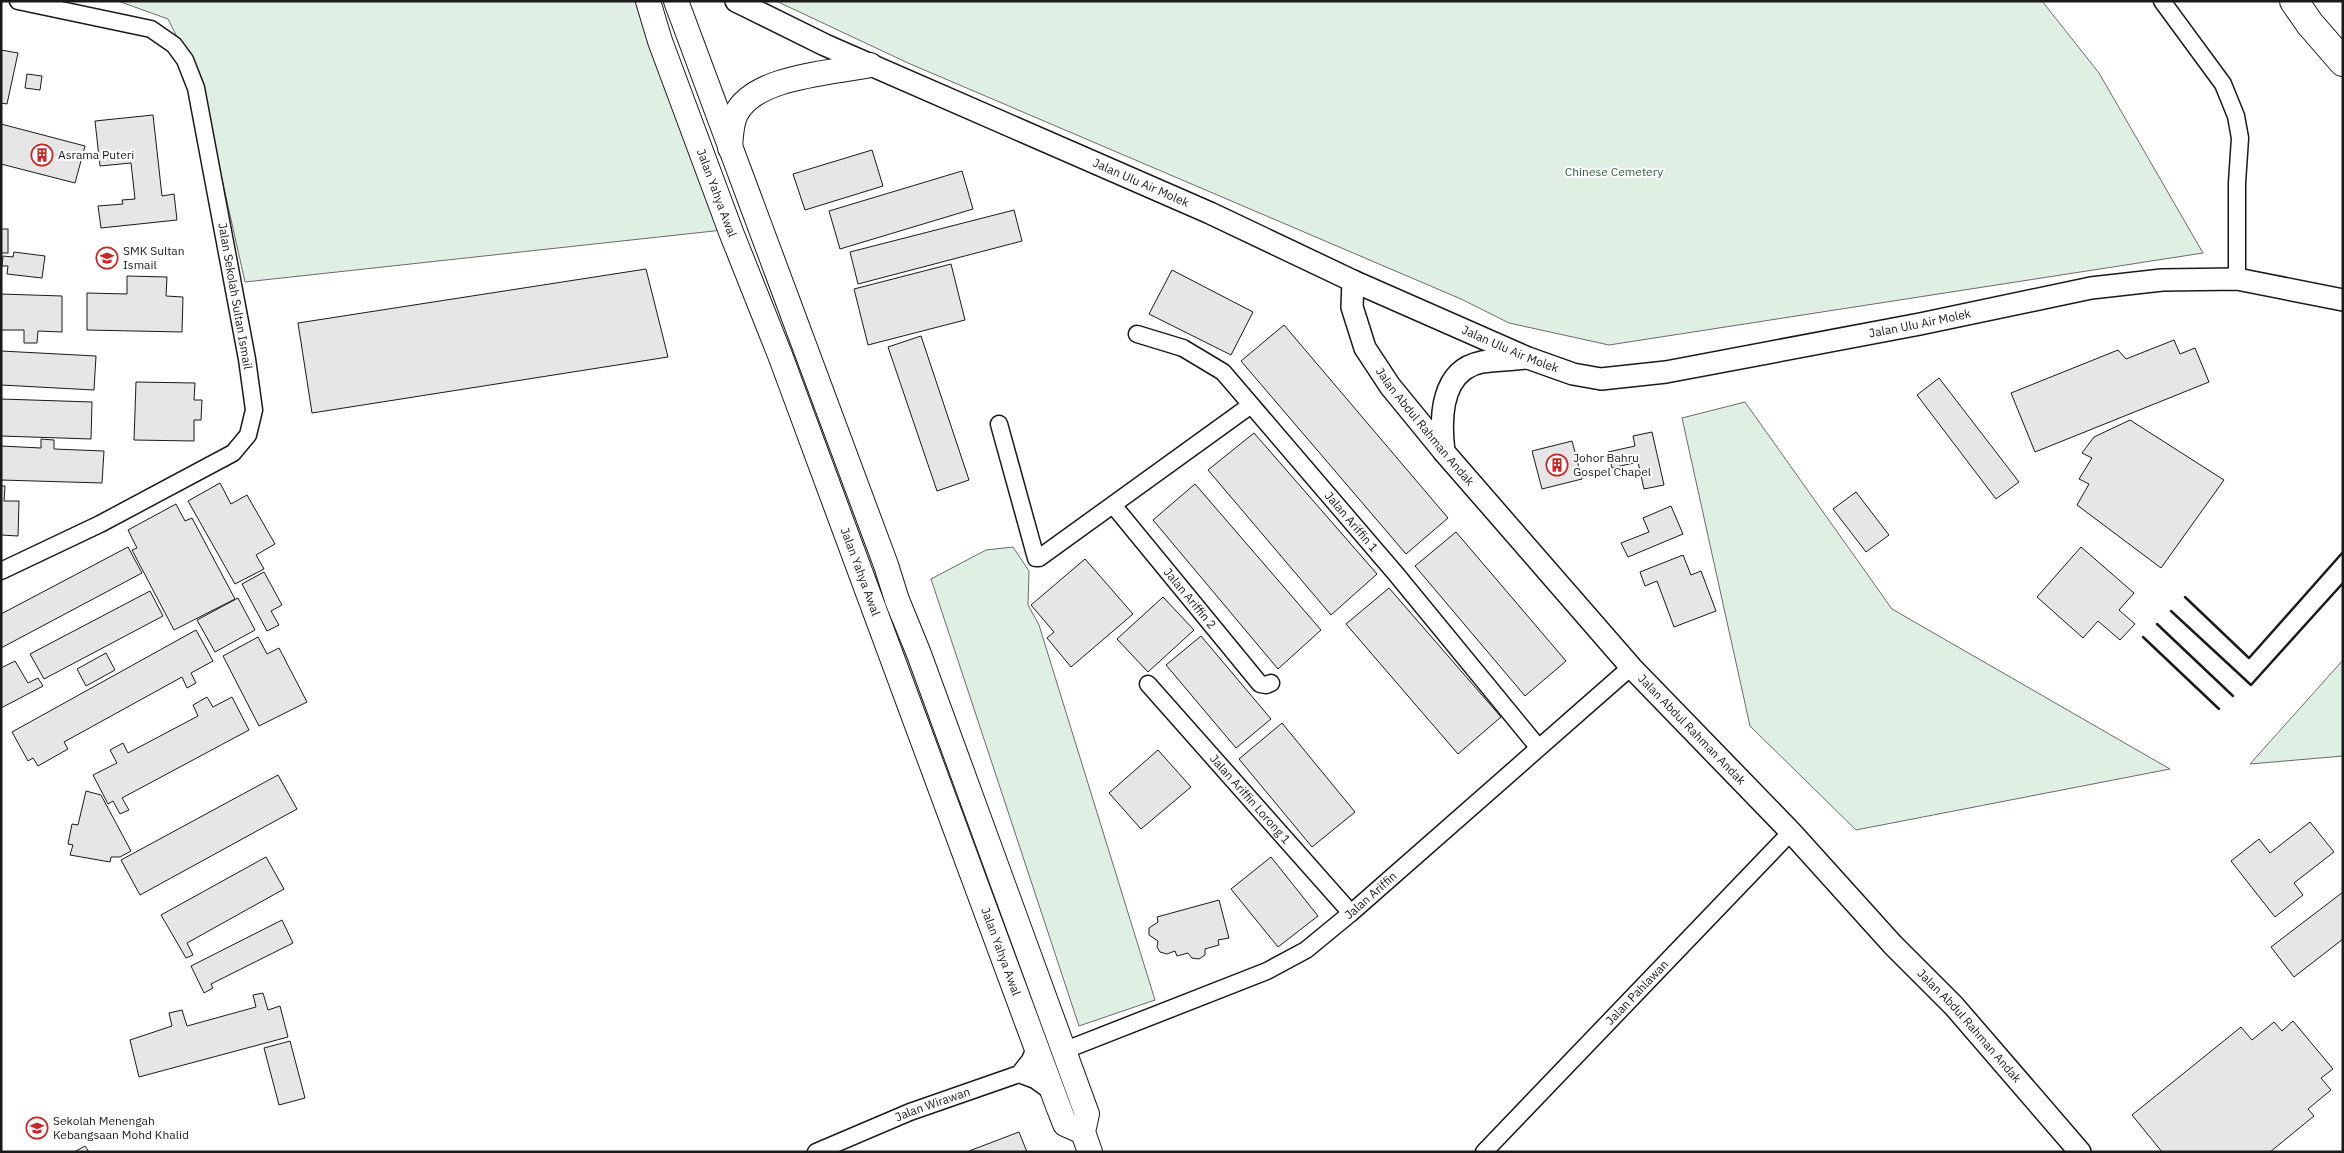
<svg xmlns="http://www.w3.org/2000/svg" width="2344" height="1153" font-family="'IBM Plex Sans',sans-serif">
<style>
.green{fill:#e0efe3;stroke:#6a6a6a}
.building{fill:#e6e6e6;stroke:#1a1a1a}
.lines{fill:none;stroke-linecap:round;stroke-linejoin:round}
.minor-casing{stroke:#1a1a1a;stroke-width:19}
.tertiary-casing{stroke:#1a1a1a;stroke-width:24}
.secondary-casing{stroke:#1a1a1a;stroke-width:26}
.trunk-casing{stroke:#1a1a1a;stroke-width:30}
.minor{stroke:#fff;stroke-width:16}
.tertiary{stroke:#fff;stroke-width:21}
.secondary{stroke:#fff;stroke-width:24}
.trunk{stroke:#fff;stroke-width:28}
.wall{stroke:#1a1a1a;stroke-width:2.5}
.labels{text-anchor:middle;stroke-width:4;stroke-linejoin:round;paint-order:stroke}
.poi-label{font-size:12px;fill:#1a1a1a;stroke:#fff;text-anchor:start}
.park-label{font-size:12px;fill:#2b5a34;stroke:#fff}
.street-label{font-size:12px;fill:#1a1a1a;stroke:#fff}
</style>
<rect width="100%" height="100%" fill="#fff"/>
<g class="green">
<polygon points="118,1 641,1 723,230 245,282 201,85 168,19"/>
<polygon points="776,1 2042,1 2099,73 2203,253 1609,345 1509,323 1461,299 908,63"/>
<polygon points="1745,402 1892,609 2170,769 1856,830 1750,726 1682,418"/>
<polygon points="1013,547 1029,571 1028,605 1039,625 1155,1000 1079,1026 931,579 986,550"/>
<polygon points="2343,660 2343,756 2250,764"/>
</g>
<g class="building">
<polygon points="1,50 18,53 7,104 1,103"/>
<polygon points="27,74 42,76 40,90 25,88"/>
<polygon points="153,115 162,196 174,194 177,220 101,228 98,206 123,204 122,200 135,199 131,163 100,166 95,121"/>
<polygon points="1,124 85,146 75,183 1,164"/>
<polygon points="872,150 883,186 805,210 793,174"/>
<polygon points="962,171 973,209 840,249 829,211"/>
<polygon points="1014,210 1022,241 858,284 850,252"/>
<rect x="1" y="229" width="7" height="24"/>
<polygon points="14,252 45,256 42,278 7,274 8,266 2,266 3,256 13,257"/>
<polygon points="951,264 965,320 868,345 854,289"/>
<polygon points="646,269 668,357 312,413 298,323"/>
<polygon points="1172,270 1253,312 1231,355 1149,314"/>
<polygon points="127,276 167,277 166,296 183,297 182,332 87,330 87,293 127,294"/>
<polygon points="1,294 62,296 62,332 38,331 37,343 24,343 24,330 1,330"/>
<polygon points="1284,325 1448,518 1406,554 1241,361"/>
<polygon points="921,336 969,480 937,491 888,347"/>
<polygon points="2174,340 2180,354 2195,348 2209,382 2035,452 2011,393 2118,350 2126,359"/>
<polygon points="1,351 96,356 94,390 1,385"/>
<polygon points="1939,378 2019,482 1996,499 1917,395"/>
<polygon points="136,382 195,383 194,400 202,400 201,420 194,420 194,441 134,440"/>
<polygon points="1,399 92,402 91,439 1,436"/>
<polygon points="2130,420 2224,480 2161,568 2077,505 2089,484 2079,479 2092,458 2082,453 2094,437"/>
<polygon points="1652,432 1664,485 1644,489 1638,462 1612,468 1608,452 1635,446 1633,436"/>
<polygon points="1254,433 1377,574 1331,615 1208,470"/>
<polygon points="41,439 54,440 54,449 104,451 102,483 1,480 1,446 41,448"/>
<polygon points="1572,441 1582,479 1542,489 1532,451"/>
<polygon points="220,483 231,504 247,495 275,544 256,555 264,569 235,584 188,501"/>
<polygon points="1195,484 1321,630 1278,669 1153,520"/>
<polygon points="1,486 5,486 4,501 19,501 18,536 1,535"/>
<polygon points="1856,492 1889,535 1866,552 1833,509"/>
<polygon points="176,504 185,521 192,518 235,599 174,630 132,550 137,548 128,530"/>
<polygon points="1671,506 1683,534 1628,557 1621,543 1649,532 1643,518"/>
<polygon points="1456,532 1566,661 1525,696 1415,566"/>
<polygon points="128,547 142,573 1,648 1,614"/>
<polygon points="2081,547 2134,593 2119,610 2135,624 2120,640 2098,621 2083,638 2037,597"/>
<polygon points="1683,555 1691,575 1701,571 1716,611 1674,627 1657,581 1645,586 1640,572"/>
<polygon points="1085,559 1133,614 1071,667 1047,638 1054,632 1031,605"/>
<polygon points="264,572 282,605 271,611 279,625 267,631 242,584"/>
<polygon points="1389,588 1501,717 1458,754 1346,624"/>
<polygon points="150,591 163,616 44,679 30,654"/>
<polygon points="1163,597 1194,630 1148,672 1117,639"/>
<polygon points="238,598 255,630 215,652 197,620"/>
<polygon points="196,630 213,661 191,673 196,683 187,688 182,677 64,742 68,749 38,766 33,758 28,761 12,732"/>
<polygon points="1201,636 1271,719 1236,748 1166,665"/>
<polygon points="258,637 267,654 279,648 307,702 259,726 223,656"/>
<polygon points="106,653 115,670 86,686 77,669"/>
<polygon points="15,661 28,683 38,678 43,686 1,708 1,668"/>
<polygon points="207,697 213,707 232,697 249,730 122,798 129,810 120,814 113,801 108,804 93,775 117,763 110,750 123,743 128,753 198,716 193,705"/>
<polygon points="1282,723 1355,812 1312,847 1239,759"/>
<polygon points="1158,750 1191,787 1141,829 1109,793"/>
<polygon points="278,775 297,809 140,895 121,860"/>
<polygon points="86,791 101,795 131,851 120,857 111,857 110,862 70,855 73,845 68,844 72,824 78,825"/>
<polygon points="2310,822 2334,852 2294,883 2303,895 2275,917 2231,861 2259,839 2270,853"/>
<polygon points="266,857 284,889 187,943 193,955 186,958 161,915"/>
<polygon points="1271,857 1318,916 1278,947 1231,889"/>
<polygon points="2343,892 2343,939 2294,977 2271,947"/>
<polygon points="1219,900 1229,938 1218,940 1219,945 1205,949 1205,955 1199,959 1192,958 1188,953 1177,956 1175,951 1167,954 1160,952 1157,947 1158,941 1149,935 1149,928 1158,922 1157,917"/>
<polygon points="282,920 293,943 211,984 213,988 204,993 191,966"/>
<polygon points="263,993 268,1010 280,1006 288,1037 139,1077 130,1040 172,1026 169,1013 182,1010 187,1026 256,1007 253,995"/>
<polygon points="2293,1021 2333,1069 2321,1078 2331,1090 2308,1109 2314,1116 2270,1152 2162,1152 2132,1115 2241,1027 2252,1040 2274,1022 2282,1031"/>
<polygon points="290,1041 305,1098 279,1105 264,1048"/>
<polygon points="1019,1132 1027,1152 969,1151"/>
<polygon points="85,1146 89,1152 74,1152"/>
</g>
<g class="lines">
<g class="minor-casing">
<g id="minor">
<polyline points="2162,1 2223,84 2236,116 2240,138 2237,183 2237,279"/>
<path id="s1" d="M1137,334L1183,348L1223,372L1396,574L1538,747"/>
<polyline points="999,424 1036,558 1039,558 1251,405"/>
<path id="s2" d="M1113,505L1260,684L1266,685L1271,683"/>
<polyline points="1,571 100,524 233,453 248,435 254,410 247,359 196,88 185,60 174,45 151,29 18,1"/>
<path id="s3" d="M1148,684L1351,913"/>
<path id="s4" d="M1063,1051L1267,971L1306,950L1351,913L1631,667"/>
<polyline points="1019,1074 1035,1080 1053,1093"/>
<path id="s5" d="M816,1152L910,1112L1019,1074L1030,1060L1036,1046"/>
<path id="s6" d="M1484,1152L1791,832"/>
</g>
</g>
<g class="tertiary-casing">
<g id="tertiary">
<path id="s7" d="M736,1L825,45L1210,213L1353,281L1528,358L1573,374L1601,379L1666,372L1920,324L2091,288L2162,280L2237,279L2343,300"/>
<path id="s8" d="M1353,281L1352,307L1365,348L1390,386L1444,452L1631,667L1791,832L1893,945L1954,1006L2080,1152"/>
<path d="M1444,452C1440,419 1440,370 1482,362C1496,360 1511,360 1525,358"/>
</g>
</g>
<g class="secondary-casing">
<g id="secondary">
<path id="s9" d="M648,1L660,41L731,232L780,355L1058,1106L1065,1124L1083,1132"/>
<polyline points="676,1 886,565 897,600 919,654 1087,1114 1083,1132 1090,1152"/>
<path d="M730,148C731,136 731,124 736,114C754,76 833,73 870,65"/>
</g>
</g>
<g class="trunk-casing">
<polyline id="trunk" points="2294,1 2310,24 2343,62"/>
</g>
<use href="#minor" class="minor"/>
<use href="#tertiary" class="tertiary"/>
<use href="#secondary" class="secondary"/>
<use href="#trunk" class="trunk"/>
<g class="wall">
<polyline points="2185,597 2249,658 2343,552"/>
<polyline points="2171,611 2251,685 2343,583"/>
<polyline points="2157,624 2233,696"/>
<polyline points="2143,637 2219,709"/>
</g>
</g>
<defs>
<g id="building-ring" transform="scale(1.125)"><circle r="9.5" fill="#fff" stroke="#c62828" stroke-width="1.5"/><path d="M-4-6H4V6H1V3H-1V6H-4ZM-2.5-4.3h1.7v1.8h-1.7ZM.8-4.3h1.7v1.8H.8ZM-2.5-1h1.7V.8h-1.7ZM.8-1h1.7V.8H.8Z" fill="#c62828"/></g>
<g id="school-ring" transform="scale(1.125)"><circle r="9.5" fill="#fff" stroke="#c62828" stroke-width="1.5"/><path d="M0-5L7-2L0 1L-7-2ZM-4 1L0 2.5L4 1V4Q0 6-4 4Z" fill="#c62828"/></g>
</defs>
<g fill-rule="evenodd">
<use href="#building-ring" x="42" y="155"/>
<use href="#school-ring" x="107" y="258"/>
<use href="#building-ring" x="1557" y="465"/>
<use href="#school-ring" x="37" y="1128"/>
</g>
<g class="labels">
<g class="poi-label">
<text x="58" y="159">Asrama Puteri</text>
<text x="123" y="255">SMK Sultan<tspan x="123" dy="14">Ismail</tspan></text>
<text x="1573" y="462">Johor Bahru<tspan x="1573" dy="14">Gospel Chapel</tspan></text>
<text x="53" y="1125">Sekolah Menengah<tspan x="53" dy="14">Kebangsaan Mohd Khalid</tspan></text>
</g>
<g class="park-label">
<text x="1614" y="176">Chinese Cemetery</text>
</g>
<g class="street-label">
<text dy="4" stroke="none"><textPath href="#s7" startOffset="444">Jalan Ulu Air Molek</textPath></text>
<text dy="4" stroke="none"><textPath href="#s9" startOffset="204">Jalan Yahya Awal</textPath></text>
<text transform="translate(235 296) rotate(80)" y="4">Jalan Sekolah Sultan Ismail</text>
<text dy="4" stroke="none"><textPath href="#s7" startOffset="1269">Jalan Ulu Air Molek</textPath></text>
<text dy="4" stroke="none"><textPath href="#s7" startOffset="849">Jalan Ulu Air Molek</textPath></text>
<text dy="4" stroke="none"><textPath href="#s8" startOffset="168">Jalan Abdul Rahman Andak</textPath></text>
<text dy="4" stroke="none"><textPath href="#s1" startOffset="292">Jalan Ariffin 1</textPath></text>
<text dy="4" stroke="none"><textPath href="#s9" startOffset="609">Jalan Yahya Awal</textPath></text>
<text dy="4" stroke="none"><textPath href="#s2" startOffset="121">Jalan Ariffin 2</textPath></text>
<text dy="4" stroke="none"><textPath href="#s8" startOffset="572">Jalan Abdul Rahman Andak</textPath></text>
<text dy="4" stroke="none"><textPath href="#s3" startOffset="154">Jalan Ariffin Lorong 1</textPath></text>
<text dy="4" stroke="none"><textPath href="#s4" startOffset="348">Jalan Ariffin</textPath></text>
<text dy="4" stroke="none"><textPath href="#s9" startOffset="1014">Jalan Yahya Awal</textPath></text>
<text dy="4" stroke="none"><textPath href="#s6" startOffset="221">Jalan Pahlawan</textPath></text>
<text dy="4" stroke="none"><textPath href="#s8" startOffset="978">Jalan Abdul Rahman Andak</textPath></text>
<text dy="4" stroke="none"><textPath href="#s5" startOffset="126">Jalan Wirawan</textPath></text>
</g>
</g>
<rect width="2344" height="1153" fill="none" stroke="#1a1a1a" stroke-width="5"/>
</svg>
